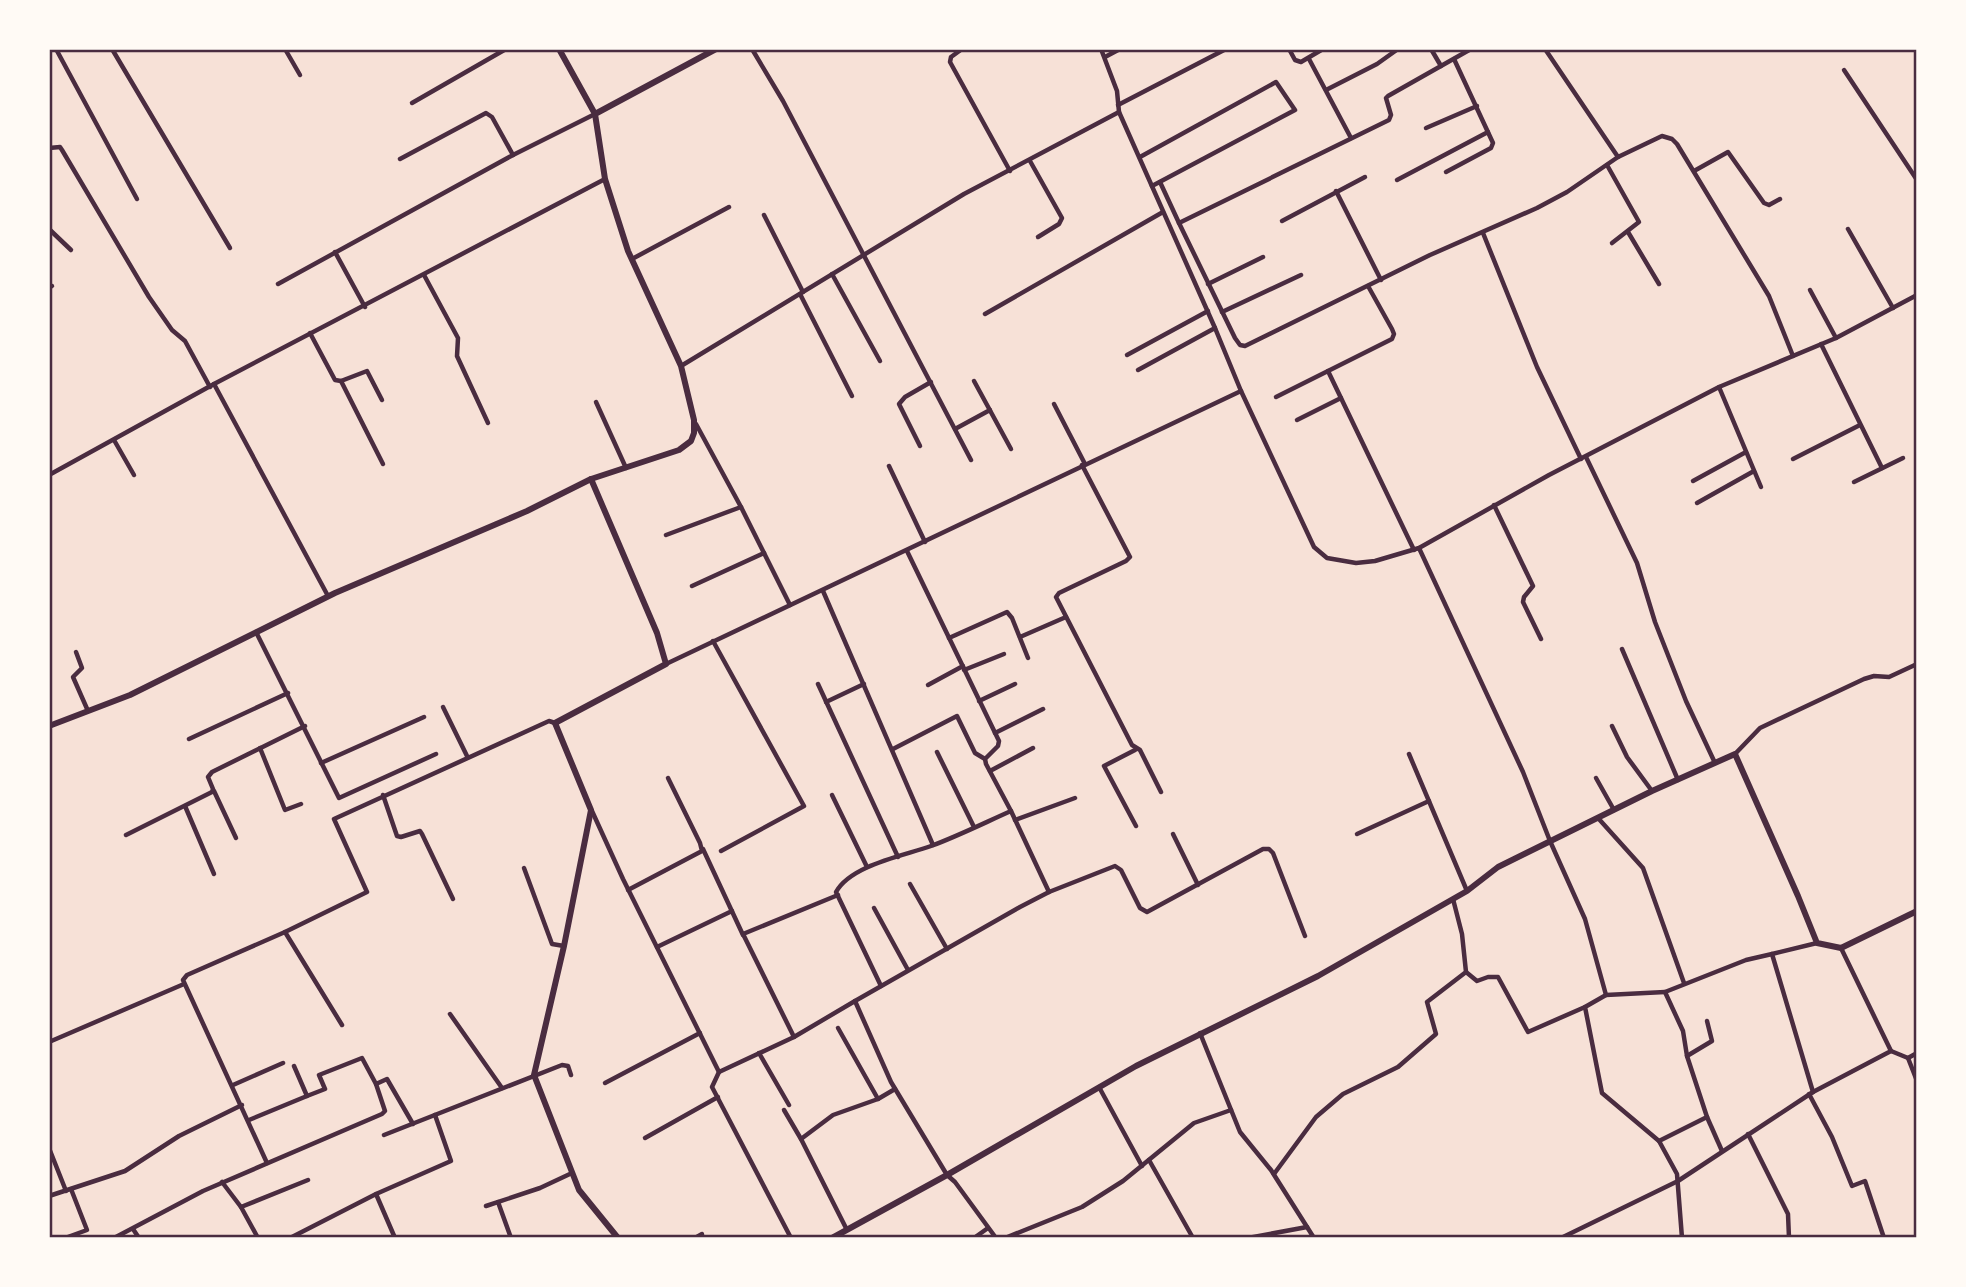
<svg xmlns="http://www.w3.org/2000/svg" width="1966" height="1287" font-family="Overpass,sans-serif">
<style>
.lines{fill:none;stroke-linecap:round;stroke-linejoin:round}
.minor{stroke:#4a2c40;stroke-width:4.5}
.tertiary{stroke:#4a2c40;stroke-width:6}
.neatline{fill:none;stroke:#4a2c40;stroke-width:2.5}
</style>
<rect width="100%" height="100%" fill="#f7e1d7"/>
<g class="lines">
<g class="minor">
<polyline points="56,49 137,199"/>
<polyline points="112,49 230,248"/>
<polyline points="285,49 300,75"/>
<polyline points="752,49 783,101 971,460"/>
<polyline points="962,49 951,57 950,62 1010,171"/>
<polyline points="1101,49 1117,91 1119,112 1215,328 1241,391 1314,547 1327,558 1356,563 1375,561 1419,548 1549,475 1719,387 1836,338 1917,295"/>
<polyline points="1289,49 1295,60 1301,62 1323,49"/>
<polyline points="1431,49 1441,66"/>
<polyline points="1545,49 1618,157 1662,136 1672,139 1677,144 1769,296 1793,356"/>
<polyline points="1105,57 1120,49"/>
<polyline points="1309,59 1351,138"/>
<polyline points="1844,70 1917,180"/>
<polyline points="1326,90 1377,64 1398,49"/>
<polyline points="412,103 506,49"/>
<polyline points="1118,105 1226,49"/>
<polyline points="1426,128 1477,106"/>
<polyline points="49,148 60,147 62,150 149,297 172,330 185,341 210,387"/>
<polyline points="1140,157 1276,82 1295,110 1152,186"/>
<polyline points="400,159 486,113 492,117 513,155"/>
<polyline points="1030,161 1062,218 1059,224 1038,237"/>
<polyline points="1607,165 1639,222 1612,243"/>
<polyline points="1694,171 1728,152 1764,203 1769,205 1780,199"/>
<polyline points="1446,172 1491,148 1493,143 1454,59"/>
<polyline points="1397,180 1488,132"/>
<polyline points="1160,182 1179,223 1389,120 1391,115 1386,98 1388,96 1471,49"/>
<polyline points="1336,191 1381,280"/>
<polyline points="764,215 803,292"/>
<polyline points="1282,221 1365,177"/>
<polyline points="1179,223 1235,338 1240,345 1245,346 1430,255 1537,208 1567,192 1618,157"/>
<polyline points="49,229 71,250"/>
<polyline points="1848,229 1893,308"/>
<polyline points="1628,232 1659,284"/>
<polyline points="1483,233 1537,367 1581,459"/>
<polyline points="335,252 365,307"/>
<polyline points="632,259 729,207"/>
<polyline points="832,274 880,361"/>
<polyline points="424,275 458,338 457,356 488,423"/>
<polyline points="278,284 513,155 595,114"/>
<polyline points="1208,284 1263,257"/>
<polyline points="49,288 52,286"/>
<polyline points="1810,290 1836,338"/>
<polyline points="800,294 852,396"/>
<polyline points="1222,312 1301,275"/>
<polyline points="985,314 1163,212"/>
<polyline points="310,333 335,380 341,381 367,371 382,400"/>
<polyline points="1821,344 1882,468"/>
<polyline points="1127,355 1208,311"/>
<polyline points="681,366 964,194 1119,112"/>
<polyline points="1138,370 1215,328"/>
<polyline points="1328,371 1414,550"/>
<polyline points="341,381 383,464"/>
<polyline points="974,381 1011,449"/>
<polyline points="214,384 328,596"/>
<polyline points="1719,387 1761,487"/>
<polyline points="1276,397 1392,339 1394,334 1392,329 1368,286"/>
<polyline points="596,402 626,468"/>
<polyline points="1054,404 1085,464"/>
<polyline points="1297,420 1341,398"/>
<polyline points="696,424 741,507 790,605"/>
<polyline points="955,429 990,410"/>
<polyline points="114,440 134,475"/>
<polyline points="920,446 899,404 905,397 931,382"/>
<polyline points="1586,457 1637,563 1655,622 1686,701 1715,763"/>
<polyline points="1793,459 1860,425"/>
<polyline points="1082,465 1130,557 1126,561 1059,593 1056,597 1132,745 1140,750 1161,792"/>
<polyline points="889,466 925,542"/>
<polyline points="49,475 214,384 605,179"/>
<polyline points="1693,481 1746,452"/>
<polyline points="1854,482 1903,458"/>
<polyline points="1697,503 1754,471"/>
<polyline points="1494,505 1533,586 1524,597 1523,602 1541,639"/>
<polyline points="666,535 741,507"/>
<polyline points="1419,548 1523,772 1550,841 1585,919 1606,995"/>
<polyline points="907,551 999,741 998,746 985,759 986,764 1011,811 1049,892"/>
<polyline points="692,586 764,553"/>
<polyline points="823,591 933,845"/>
<polyline points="256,632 339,798 436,754"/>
<polyline points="1020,637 1066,617"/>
<polyline points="949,638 1007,612 1012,618 1028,658"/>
<polyline points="713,641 804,806 721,851"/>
<polyline points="1622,649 1678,780"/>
<polyline points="76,652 82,668 73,677 88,711"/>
<polyline points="666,664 1241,391"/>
<polyline points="964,670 1004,654"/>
<polyline points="818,684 898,857"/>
<polyline points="928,685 963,666"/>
<polyline points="979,701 1015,684"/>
<polyline points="826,702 864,684"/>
<polyline points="443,707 467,756"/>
<polyline points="1612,726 1627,757 1652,791"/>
<polyline points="995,733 1043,709"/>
<polyline points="189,739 288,693"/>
<polyline points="260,748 285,810 301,804"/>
<polyline points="893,749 957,716 975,753 985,759"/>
<polyline points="1135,750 1104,766 1136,826"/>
<polyline points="937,752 974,827"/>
<polyline points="1409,754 1467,891"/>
<polyline points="1735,754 1760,728 1864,679 1874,676 1889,677 1917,664"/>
<polyline points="321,763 424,717"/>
<polyline points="990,771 1033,748"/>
<polyline points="1596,778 1614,810"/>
<polyline points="214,791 236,838"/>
<polyline points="383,795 397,836 401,837 420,831 422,834 453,899"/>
<polyline points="832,795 867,867"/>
<polyline points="185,806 214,874"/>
<polyline points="592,811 623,879 719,1072 794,1037 855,1001 891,1082 947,1175 955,1182 996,1238"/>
<polyline points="1598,818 1643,868 1684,983"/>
<polyline points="1015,820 1075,798"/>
<polyline points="1173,834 1198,885"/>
<polyline points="1357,834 1429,801"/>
<polyline points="126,835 212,792 213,789 208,777 212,772 305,726"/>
<polyline points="703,849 743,935"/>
<polyline points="524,868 552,944 564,946"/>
<polyline points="910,884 947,949"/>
<polyline points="628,890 702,851 700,843 668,778"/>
<polyline points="874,908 908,970"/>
<polyline points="285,932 342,1025"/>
<polyline points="657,947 732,911"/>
<polyline points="1466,972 1477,981 1488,977 1498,977 1528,1032 1585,1007"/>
<path d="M881,986L836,892C851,865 903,856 931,846C958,836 984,823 1011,811"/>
<polyline points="1665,992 1606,995 1585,1007 1602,1093 1659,1141 1677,1174 1682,1238"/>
<polyline points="855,1001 1020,907 1049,892 1115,866 1121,870 1140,908 1147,912 1263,849 1269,849 1273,853 1305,936"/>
<polyline points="450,1014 502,1088"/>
<polyline points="838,1028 878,1099"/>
<polyline points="1200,1033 1240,1132 1271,1170 1314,1238"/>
<polyline points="794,1037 743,934 838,895"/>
<polyline points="49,1042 184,984"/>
<polyline points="1891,1051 1908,1058 1917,1053"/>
<polyline points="759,1053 789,1105"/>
<polyline points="1687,1056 1712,1041 1707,1021"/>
<polyline points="1908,1058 1917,1081"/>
<polyline points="719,1072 712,1087 791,1238"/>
<polyline points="605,1083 700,1033"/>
<polyline points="376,1084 387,1079 413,1124"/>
<polyline points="233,1085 283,1063"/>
<polyline points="1099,1087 1142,1166"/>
<polyline points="1813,1092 1772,954 1817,943"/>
<polyline points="1809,1094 1832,1137 1852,1186 1865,1181 1884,1238"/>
<polyline points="784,1110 801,1139 847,1230"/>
<polyline points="1707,1117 1722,1151"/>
<polyline points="249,1120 307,1096 294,1066"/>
<polyline points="1748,1134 1788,1214 1789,1238"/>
<polyline points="384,1135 562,1065 568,1066 571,1075"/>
<polyline points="645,1138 718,1097"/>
<polyline points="801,1139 833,1115 878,1099 895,1089"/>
<polyline points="1659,1141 1707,1117 1687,1056 1683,1031 1665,992 1746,960 1772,954"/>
<polyline points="49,1148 66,1191"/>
<polyline points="1149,1160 1193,1238"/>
<polyline points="267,1163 183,980 187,975 285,932 367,892 334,819 549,721 555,723"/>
<polyline points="1274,1174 1316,1117 1343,1094 1398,1067 1436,1034 1427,1002 1466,972 1462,934 1453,899"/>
<polyline points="222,1182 241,1207 258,1238"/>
<polyline points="376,1194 451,1161 435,1115"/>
<polyline points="49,1196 125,1171 179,1136 242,1105"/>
<polyline points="498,1202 511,1238"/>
<polyline points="486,1206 540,1188 572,1173"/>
<polyline points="241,1207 308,1180"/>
<polyline points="133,1229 139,1238"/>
<polyline points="65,1238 87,1230 71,1189"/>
<polyline points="114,1238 203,1191 382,1114 385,1111 376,1084 362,1058 319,1075 325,1089 307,1096"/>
<polyline points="290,1238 376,1194 395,1238"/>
<polyline points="695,1238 702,1234"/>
<polyline points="974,1238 988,1228"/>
<polyline points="1005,1238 1082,1207 1123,1181 1194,1123 1231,1110"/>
<polyline points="1248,1238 1307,1227"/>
<polyline points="1561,1238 1678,1181 1813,1092 1891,1051 1841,948"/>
</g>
<g class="tertiary">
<polyline points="559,49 595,114"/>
<polyline points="591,479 657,633 666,664 555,723 591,810 564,946 534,1075 579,1190 618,1238"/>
<polyline points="49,726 130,695 335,593 527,511 591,479 679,450 691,441 694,433 694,420 681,366 628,251 605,179 595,114 716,49"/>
<polyline points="832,1238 947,1175 1136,1066 1318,976 1467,891 1498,867 1652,791 1735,754 1798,896 1817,943 1841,948 1917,911"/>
</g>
</g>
<rect width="1966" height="1287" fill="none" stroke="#fffaf5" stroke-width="102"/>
<rect x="51" y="51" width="1864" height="1185" class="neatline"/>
</svg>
